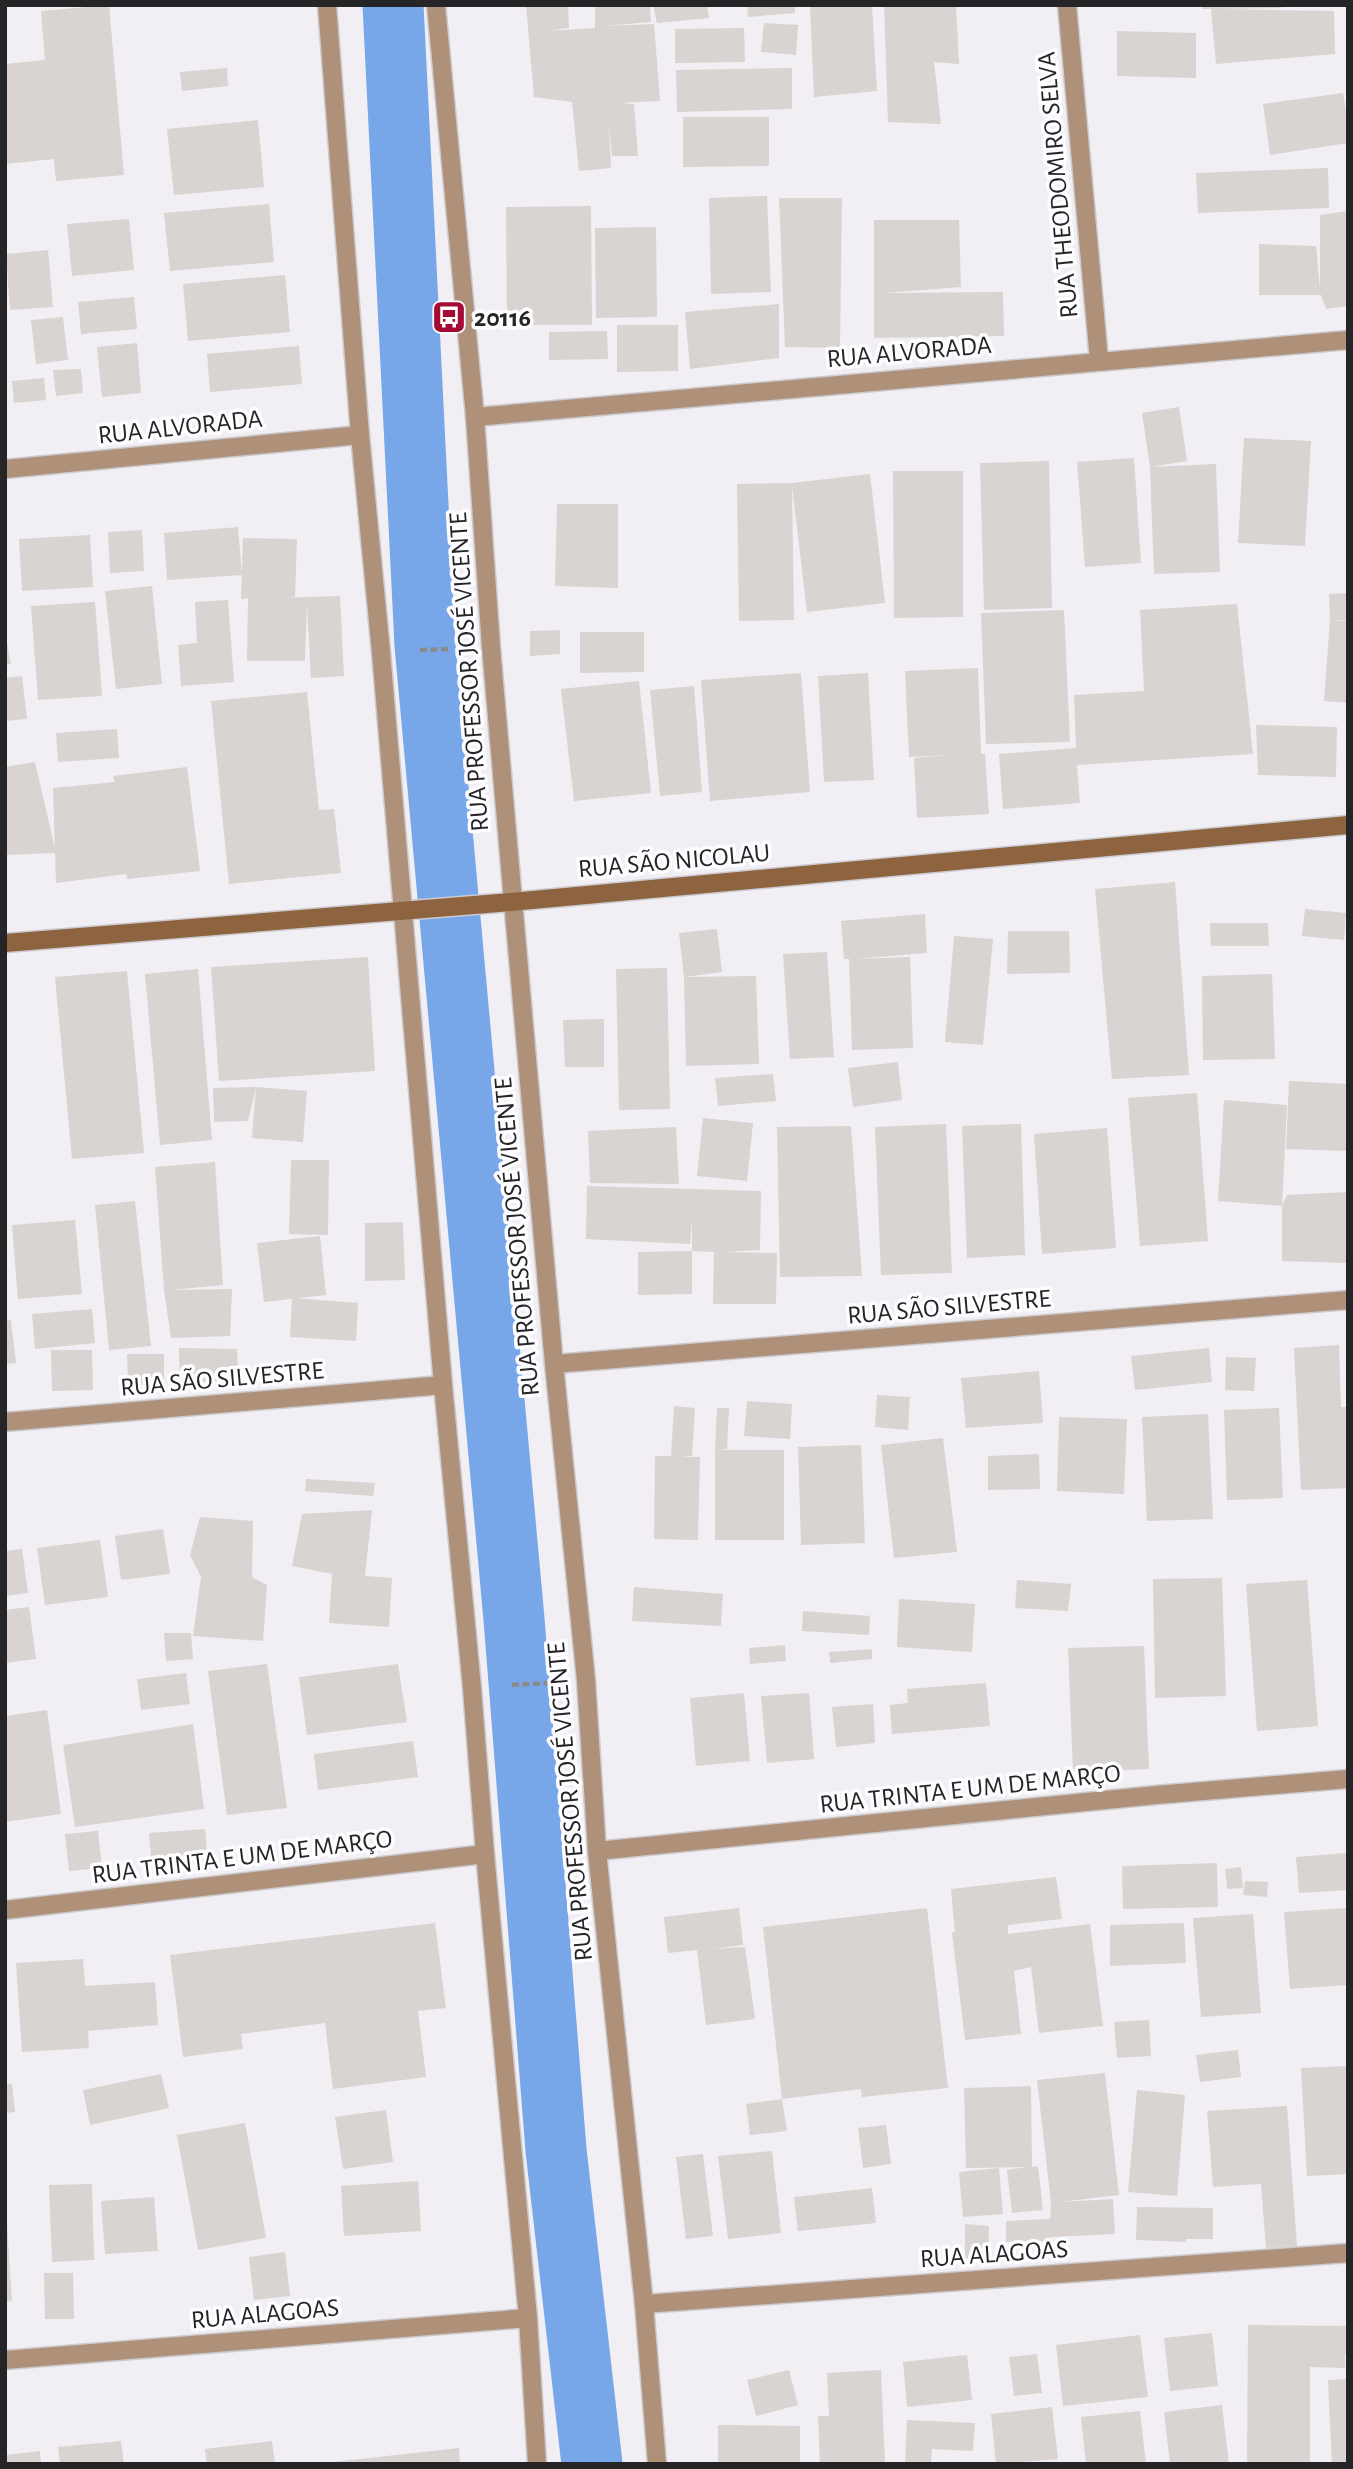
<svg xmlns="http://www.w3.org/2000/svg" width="1353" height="2469" font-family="'Alegreya Sans',sans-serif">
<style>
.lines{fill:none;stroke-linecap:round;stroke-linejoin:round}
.canal{stroke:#78a7e9;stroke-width:61}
.building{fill:#d9d3d1}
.minor-casing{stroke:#cccbcf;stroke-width:21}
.secondary-casing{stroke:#cccbcf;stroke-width:21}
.path{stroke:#8a898c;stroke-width:4.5;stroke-dasharray:7 3.5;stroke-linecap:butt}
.minor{stroke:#af9179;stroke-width:18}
.secondary{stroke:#8d6340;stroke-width:18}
.labels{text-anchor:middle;stroke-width:7;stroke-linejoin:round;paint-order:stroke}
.street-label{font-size:26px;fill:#252527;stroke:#fdfdff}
.poi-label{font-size:26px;font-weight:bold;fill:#252527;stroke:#fdfdff;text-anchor:start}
</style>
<rect width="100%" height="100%" fill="#f1eff4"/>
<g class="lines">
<polyline class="canal" points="393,5 425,645 514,1619 556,2150 592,2464"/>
</g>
<g class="building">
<polygon points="109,5 124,175 56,181 54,159 5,164 5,64 45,60 41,11"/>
<polygon points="526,5 568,5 569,28 545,31 595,28 595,5 650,5 651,22 604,26 654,24 660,101 619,103 634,104 638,156 612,156 609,123 611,168 579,171 572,102 534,97"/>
<polygon points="653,5 707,5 709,18 657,23"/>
<polygon points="747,5 795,5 795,13 748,17"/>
<polygon points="810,5 872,5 877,91 814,97"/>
<polygon points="884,5 956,5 959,64 934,62 941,124 888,122"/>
<polygon points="1202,5 1281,5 1281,8 1220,9 1334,11 1335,54 1216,64 1211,9 1202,9"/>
<polygon points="764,23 798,25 796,55 761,52"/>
<polygon points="744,28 745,62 675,63 675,29"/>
<polygon points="1117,31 1196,33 1196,78 1117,76"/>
<polygon points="227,68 228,86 182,91 180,72"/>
<polygon points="792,68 792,109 677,112 676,70"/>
<polygon points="1343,93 1348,124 1348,143 1270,155 1263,104"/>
<polygon points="683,117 769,117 769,166 683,167"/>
<polygon points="258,120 264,187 174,195 167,129"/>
<polygon points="1328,168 1329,208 1198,213 1196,173"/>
<polygon points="767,196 771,292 711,294 709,198"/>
<polygon points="779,198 842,198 840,348 785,347"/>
<polygon points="269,204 274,262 170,271 164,213"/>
<polygon points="591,206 592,325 507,325 506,207"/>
<polygon points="1348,211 1348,306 1326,309 1321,295 1259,295 1259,244 1316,246 1320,289 1320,215"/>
<polygon points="129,219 134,270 72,276 67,224"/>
<polygon points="874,220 959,220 961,287 884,293 1003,292 1004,336 874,338"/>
<polygon points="656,227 657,317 596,318 595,228"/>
<polygon points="48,250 53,307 10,310 6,254"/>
<polygon points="285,275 290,332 188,341 183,284"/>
<polygon points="134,297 137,329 81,334 78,302"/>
<polygon points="779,304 779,358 690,369 685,312"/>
<polygon points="63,317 68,360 36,364 31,320"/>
<polygon points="617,325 678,325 678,371 617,372"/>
<polygon points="607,331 608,359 549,360 549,332"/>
<polygon points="137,343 141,393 102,397 97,347"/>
<polygon points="299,346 302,384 210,392 207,354"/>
<polygon points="81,369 83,393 56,396 53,370"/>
<polygon points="44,378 46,400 14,403 12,381"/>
<polygon points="1179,407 1187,461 1150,467 1142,413"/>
<polygon points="1244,438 1311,441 1305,546 1238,543"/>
<polygon points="1134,458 1141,563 1085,567 1077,462"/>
<polygon points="1049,461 1052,608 984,610 980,463"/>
<polygon points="1216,464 1220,572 1154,574 1150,467"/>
<polygon points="893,471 963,471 963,617 894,618"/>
<polygon points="870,474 885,603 807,612 792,486 794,620 739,621 737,484 792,483"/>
<polygon points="557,504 618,504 618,588 555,586"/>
<polygon points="238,527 242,575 167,580 164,533"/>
<polygon points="142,530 144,571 110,573 108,532"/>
<polygon points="90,535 93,587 22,591 19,539"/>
<polygon points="243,538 297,539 295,597 273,598 340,596 344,676 311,678 307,604 305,661 247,661 248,598 241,599"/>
<polygon points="152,586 162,684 116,689 105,591"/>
<polygon points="1348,593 1348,620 1333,620 1348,621 1348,703 1324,701 1330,620 1329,594"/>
<polygon points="228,600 234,682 181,686 178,645 197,643 195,602"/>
<polygon points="95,602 102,696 38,700 31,606"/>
<polygon points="1237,604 1253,754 1077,765 1080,803 1003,809 999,754 1076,748 1074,695 1144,691 1140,610"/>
<polygon points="1064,610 1070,742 986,744 981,613"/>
<polygon points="560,630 560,654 530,656 530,631"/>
<polygon points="5,632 11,664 5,665"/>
<polygon points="580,632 644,632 644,672 580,673"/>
<polygon points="978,668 981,754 985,754 989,814 917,818 914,758 950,755 909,757 905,671"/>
<polygon points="801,673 810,792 710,801 701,680"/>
<polygon points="868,673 874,780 824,782 818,676"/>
<polygon points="22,676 27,719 5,721 5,678"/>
<polygon points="639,681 651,793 574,801 561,689"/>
<polygon points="694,686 702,792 660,796 650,690"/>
<polygon points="307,692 319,810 334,809 341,873 229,884 211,701"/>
<polygon points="1256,725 1337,727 1336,777 1258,775"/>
<polygon points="117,729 119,758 58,762 56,733"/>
<polygon points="35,762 56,853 5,855 5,767"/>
<polygon points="187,767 200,871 127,879 126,874 56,883 53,788 115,782 113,776"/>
<polygon points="1175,882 1189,1075 1112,1079 1095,889"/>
<polygon points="1305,909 1346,913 1344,940 1302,936"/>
<polygon points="925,914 927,953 855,959 910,957 913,1048 852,1050 849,959 844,959 841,921"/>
<polygon points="1210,923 1268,923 1269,946 1211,946"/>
<polygon points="717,929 722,972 684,977 756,976 759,1064 686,1066 684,977 679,933"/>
<polygon points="1008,931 1069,931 1070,973 1007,974"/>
<polygon points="954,936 993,939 983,1045 945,1042"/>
<polygon points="827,952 834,1057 790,1059 783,954"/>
<polygon points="368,957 375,1071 219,1081 211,967"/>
<polygon points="667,968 670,1109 619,1110 616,969"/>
<polygon points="198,969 212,1140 160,1145 145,974"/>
<polygon points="127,971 144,1153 72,1159 55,977"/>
<polygon points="1272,974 1275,1059 1203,1060 1202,976"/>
<polygon points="604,1019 604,1067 565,1067 563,1020"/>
<polygon points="898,1062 902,1100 853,1107 848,1068"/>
<polygon points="773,1074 776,1101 718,1106 715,1078"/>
<polygon points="1289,1081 1348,1084 1348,1151 1286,1149"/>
<polygon points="256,1087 307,1091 303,1142 252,1138 256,1087 248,1121 214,1122 213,1088"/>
<polygon points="1197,1093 1208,1241 1140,1246 1128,1098"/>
<polygon points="1224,1100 1287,1105 1282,1206 1218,1201"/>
<polygon points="703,1118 753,1123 747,1181 697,1176"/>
<polygon points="946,1124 952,1273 881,1275 875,1127"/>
<polygon points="1021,1124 1025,1255 967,1258 962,1126"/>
<polygon points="851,1126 862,1276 780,1277 777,1127"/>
<polygon points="676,1127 679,1184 590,1183 588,1131"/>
<polygon points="1107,1128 1116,1248 1042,1254 1034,1134"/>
<polygon points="291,1160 329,1160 328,1235 289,1234"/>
<polygon points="215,1162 223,1285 171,1290 232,1289 230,1336 171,1338 164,1290 155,1167"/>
<polygon points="587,1186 761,1191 760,1250 726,1252 777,1253 776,1304 713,1304 714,1252 692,1251 692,1294 638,1295 638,1252 692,1251 692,1219 690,1244 586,1239"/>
<polygon points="1348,1192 1348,1263 1282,1261 1282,1206 1287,1195"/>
<polygon points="135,1201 151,1346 109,1350 95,1205"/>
<polygon points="75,1220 82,1294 18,1299 12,1225"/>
<polygon points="403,1222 405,1280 365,1281 365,1223"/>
<polygon points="320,1236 326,1295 264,1302 257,1243"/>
<polygon points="292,1298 358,1303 356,1341 290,1337"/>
<polygon points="92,1309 95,1343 35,1349 32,1314"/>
<polygon points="11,1320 16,1363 5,1364 5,1321"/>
<polygon points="1339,1345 1341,1407 1348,1407 1348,1488 1301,1490 1294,1348"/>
<polygon points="179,1348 237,1349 238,1381 180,1382"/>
<polygon points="1209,1348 1212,1382 1135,1390 1131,1356"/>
<polygon points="51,1350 92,1350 93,1390 52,1391"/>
<polygon points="127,1354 164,1354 164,1385 128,1386"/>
<polygon points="1226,1357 1256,1358 1254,1391 1225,1390"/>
<polygon points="1039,1371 1043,1423 966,1428 961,1378"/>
<polygon points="877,1395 910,1397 908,1430 875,1427"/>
<polygon points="747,1401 792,1404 790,1439 744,1436"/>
<polygon points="674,1406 695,1408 692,1456 681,1457 700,1457 698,1540 654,1539 655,1456 671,1456"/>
<polygon points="717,1408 729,1408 727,1449 715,1450 784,1450 784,1540 715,1540 715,1450"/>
<polygon points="1279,1408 1283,1498 1227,1500 1224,1410"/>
<polygon points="1208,1414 1213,1519 1147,1521 1142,1417"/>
<polygon points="1059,1417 1127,1419 1124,1494 1057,1491"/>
<polygon points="943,1438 957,1552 894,1558 881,1445"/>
<polygon points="861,1445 865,1543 801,1545 798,1447"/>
<polygon points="1039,1454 1040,1489 988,1490 988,1456"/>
<polygon points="306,1479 375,1483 373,1496 305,1491"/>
<polygon points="372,1510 365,1576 392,1578 389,1627 329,1623 332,1574 292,1566 302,1514"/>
<polygon points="200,1517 253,1521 252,1577 267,1585 263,1641 193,1636 201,1577 190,1555"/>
<polygon points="163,1529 170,1574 121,1580 115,1536"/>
<polygon points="100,1540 108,1597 45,1605 37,1548"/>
<polygon points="22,1549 28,1593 5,1596 5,1551"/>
<polygon points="1222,1578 1226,1696 1155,1698 1153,1579"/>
<polygon points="1017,1580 1071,1584 1068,1611 1015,1608"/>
<polygon points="1307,1580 1318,1726 1257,1731 1246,1584"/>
<polygon points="634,1587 723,1594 721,1626 632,1621"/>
<polygon points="899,1599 975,1604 972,1652 897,1647"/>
<polygon points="29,1607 36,1659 5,1663 5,1610"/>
<polygon points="803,1611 870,1616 869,1635 802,1631"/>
<polygon points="164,1633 191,1633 193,1659 166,1661"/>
<polygon points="785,1645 786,1661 750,1664 749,1648"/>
<polygon points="1144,1646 1149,1769 1073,1772 1068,1648"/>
<polygon points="872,1649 872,1659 830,1663 829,1652"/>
<polygon points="267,1664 287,1808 227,1815 208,1671"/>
<polygon points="398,1664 407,1722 307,1735 299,1677"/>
<polygon points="186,1673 190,1704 141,1710 137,1679"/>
<polygon points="986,1683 990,1726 892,1734 890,1705 908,1703 907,1689"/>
<polygon points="744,1693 750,1761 696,1766 690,1698"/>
<polygon points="809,1693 814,1759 767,1763 761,1696"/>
<polygon points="873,1704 875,1743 836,1747 832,1707"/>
<polygon points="47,1710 61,1814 5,1822 5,1716"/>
<polygon points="193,1724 204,1809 75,1827 63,1745"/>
<polygon points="413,1741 418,1777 318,1790 314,1754"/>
<polygon points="205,1829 208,1863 152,1867 149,1833"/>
<polygon points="98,1831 102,1868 69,1871 65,1834"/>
<polygon points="1346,1853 1348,1890 1299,1893 1296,1857"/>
<polygon points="1217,1863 1218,1907 1123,1909 1122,1866"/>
<polygon points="1241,1867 1243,1888 1227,1889 1225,1869"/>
<polygon points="1056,1877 1062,1919 1008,1925 1008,1934 1090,1924 1103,2026 1039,2033 1031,1967 1014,1971 1021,2034 965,2040 952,1933 955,1932 951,1889"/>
<polygon points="1245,1881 1268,1882 1267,1897 1243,1895"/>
<polygon points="739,1908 743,1945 712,1949 745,1947 755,2019 706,2025 697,1950 668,1953 664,1917"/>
<polygon points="927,1908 948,2088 862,2097 861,2089 782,2099 763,1927"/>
<polygon points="1348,1908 1348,1985 1290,1989 1284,1912"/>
<polygon points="1253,1914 1261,2013 1201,2017 1193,1918"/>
<polygon points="435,1923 446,2008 418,2011 426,2077 333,2089 325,2023 241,2034 243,2049 183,2057 170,1955"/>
<polygon points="1184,1923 1186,1963 1110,1966 1110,1925"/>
<polygon points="83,1959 85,1986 155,1982 158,2025 88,2031 89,2048 22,2052 16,1963"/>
<polygon points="1149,2020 1151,2056 1117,2058 1114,2022"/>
<polygon points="1238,2050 1241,2077 1200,2082 1196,2055"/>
<polygon points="1348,2066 1348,2174 1307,2176 1301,2068"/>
<polygon points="1105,2073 1119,2195 1060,2202 1113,2199 1115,2234 1051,2237 1051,2241 1006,2242 1006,2221 1050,2219 1051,2203 1037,2080"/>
<polygon points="161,2074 169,2108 90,2125 83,2090"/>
<polygon points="5,2084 12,2084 15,2112 5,2113"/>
<polygon points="1031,2086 1032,2167 1038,2166 1043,2210 1012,2213 1007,2170 1027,2167 966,2168 964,2088"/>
<polygon points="1137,2090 1185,2095 1177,2196 1128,2192"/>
<polygon points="782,2099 787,2131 750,2135 746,2104"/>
<polygon points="1287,2106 1297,2246 1266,2248 1261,2184 1213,2187 1207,2111"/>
<polygon points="386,2110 393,2162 343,2169 335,2117"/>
<polygon points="245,2123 266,2238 198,2250 177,2135"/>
<polygon points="886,2125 891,2164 863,2168 858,2128"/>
<polygon points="772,2151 781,2233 728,2239 718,2156"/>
<polygon points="703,2154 713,2236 686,2239 676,2157"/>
<polygon points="999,2168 1003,2214 963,2217 959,2172"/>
<polygon points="418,2181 421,2231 344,2236 341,2186"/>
<polygon points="92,2184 94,2260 52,2262 49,2185"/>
<polygon points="872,2188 876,2223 798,2231 794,2197"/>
<polygon points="154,2197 158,2251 105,2254 101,2201"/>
<polygon points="1137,2207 1213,2208 1213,2239 1186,2239 1186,2242 1136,2240"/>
<polygon points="5,2223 7,2223 12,2301 5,2302"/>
<polygon points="965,2224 989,2226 988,2260 965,2259"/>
<polygon points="285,2252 290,2296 254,2300 249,2257"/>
<polygon points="44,2273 73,2273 74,2319 45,2319"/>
<polygon points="1248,2325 1348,2326 1348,2354 1345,2354 1345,2368 1310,2367 1310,2464 1247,2464"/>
<polygon points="1212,2333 1218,2386 1170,2391 1164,2338"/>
<polygon points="1140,2335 1148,2397 1063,2406 1056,2345"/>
<polygon points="1037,2354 1042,2393 1014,2396 1009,2357"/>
<polygon points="967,2355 972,2400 907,2407 903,2362"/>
<polygon points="789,2370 798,2405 756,2416 747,2380"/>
<polygon points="881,2370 885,2464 820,2464 818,2416 829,2416 827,2373"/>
<polygon points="1348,2379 1348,2464 1332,2464 1328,2380"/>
<polygon points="1222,2405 1229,2464 1170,2464 1164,2412"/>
<polygon points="1052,2407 1058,2459 996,2464 991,2414"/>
<polygon points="1140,2411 1146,2464 1086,2464 1081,2417"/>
<polygon points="907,2420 975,2423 973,2451 932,2449 931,2464 905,2464"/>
<polygon points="718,2425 800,2426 800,2464 718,2464"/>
<polygon points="121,2441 124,2464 60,2464 58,2447"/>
<polygon points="272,2441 275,2464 207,2464 205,2449"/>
<polygon points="459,2448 460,2464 333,2464 333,2462"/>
<polygon points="40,2451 41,2464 5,2464 5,2455"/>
</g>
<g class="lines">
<g class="minor-casing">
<g id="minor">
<polyline points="327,5 360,435 381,652 443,1385 472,1688 485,1854 528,2318 537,2464"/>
<polyline points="436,5 475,417 491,647 513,901 554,1364 586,1680 597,1851 644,2304 657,2464"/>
<polyline points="1067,5 1099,360"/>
<polyline points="475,417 1348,340"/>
<polyline points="5,469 360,435"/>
<polyline points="554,1364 1348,1300"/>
<polyline points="5,1422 443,1385"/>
<polyline points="597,1851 1156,1795 1348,1779"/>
<polyline points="5,1910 485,1854"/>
<polyline points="644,2304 1348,2253"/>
<polyline points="5,2360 528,2318"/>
</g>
</g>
<g class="secondary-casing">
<polyline id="secondary" points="5,943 499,903 1348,825"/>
</g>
<g class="path">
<polyline points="420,650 450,649"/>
<polyline points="512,1685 548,1683"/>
</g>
<use href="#minor" class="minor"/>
<use href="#secondary" class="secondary"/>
</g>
<defs>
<g id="bus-square" transform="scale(1.75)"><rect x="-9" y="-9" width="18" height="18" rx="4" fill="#a50a35" stroke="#fdfdff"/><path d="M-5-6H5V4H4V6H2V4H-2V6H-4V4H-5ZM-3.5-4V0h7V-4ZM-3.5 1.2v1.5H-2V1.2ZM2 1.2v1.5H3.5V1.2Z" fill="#fff"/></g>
</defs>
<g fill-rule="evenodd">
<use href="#bus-square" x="449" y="317"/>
</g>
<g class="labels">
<g class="street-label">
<text transform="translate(1057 185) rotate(-95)" y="9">RUA THEODOMIRO SELVA</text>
<text transform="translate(909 351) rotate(-5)" y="9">RUA ALVORADA</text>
<text transform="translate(180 426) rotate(-6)" y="9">RUA ALVORADA</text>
<text transform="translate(468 672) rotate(-94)" y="9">RUA PROFESSOR JOSÉ VICENTE</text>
<text transform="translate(674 860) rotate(-5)" y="9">RUA SÃO NICOLAU</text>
<text transform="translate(516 1237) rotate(-95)" y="9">RUA PROFESSOR JOSÉ VICENTE</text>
<text transform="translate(949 1306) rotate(-5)" y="9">RUA SÃO SILVESTRE</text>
<text transform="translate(222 1378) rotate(-5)" y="9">RUA SÃO SILVESTRE</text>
<text transform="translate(970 1788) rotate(-6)" y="9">RUA TRINTA E UM DE MARÇO</text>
<text transform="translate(569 1802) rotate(-95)" y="9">RUA PROFESSOR JOSÉ VICENTE</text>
<text transform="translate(242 1856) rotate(-7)" y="9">RUA TRINTA E UM DE MARÇO</text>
<text transform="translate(994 2253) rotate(-4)" y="9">RUA ALAGOAS</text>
<text transform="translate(265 2313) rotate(-5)" y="9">RUA ALAGOAS</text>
</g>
<g class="poi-label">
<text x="474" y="326">20116</text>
</g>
</g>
<rect width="1353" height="2469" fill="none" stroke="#252527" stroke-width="14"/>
</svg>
